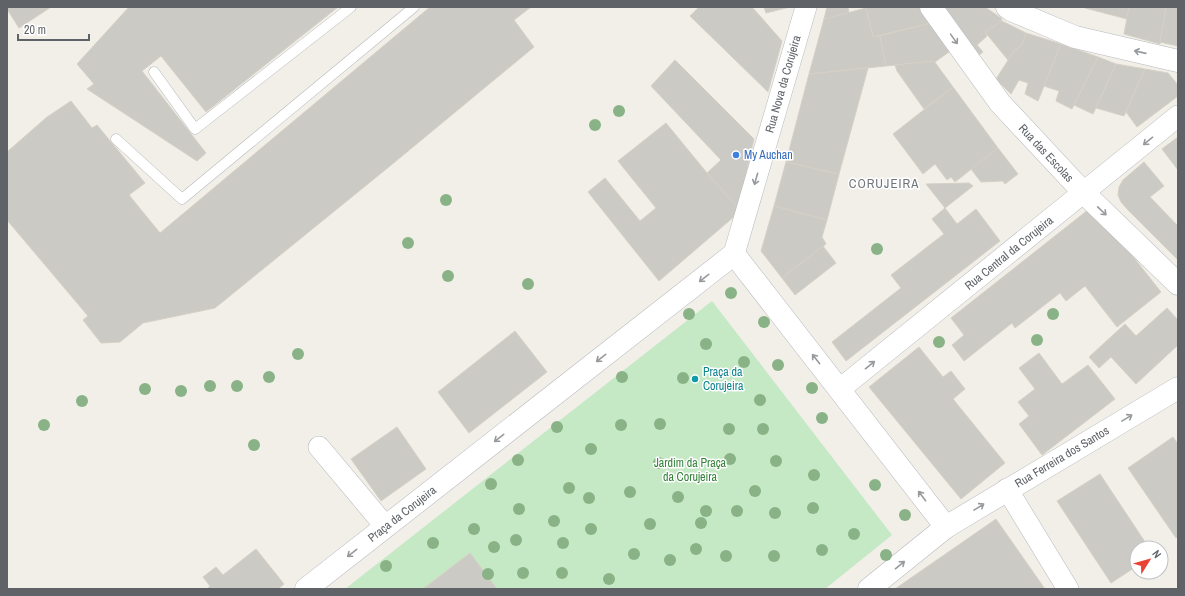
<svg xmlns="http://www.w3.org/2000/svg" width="1185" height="596" font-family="'Archivo Narrow',sans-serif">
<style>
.green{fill:#c5e8c5}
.building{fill:#cccac5;stroke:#d6d1c6}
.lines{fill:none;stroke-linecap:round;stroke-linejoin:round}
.service-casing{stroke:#b5b8bc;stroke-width:11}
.minor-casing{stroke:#b5b8bc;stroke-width:22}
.tertiary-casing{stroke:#b5b8bc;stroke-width:23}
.secondary-casing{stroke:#b6babf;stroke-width:23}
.service{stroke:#fff;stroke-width:10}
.minor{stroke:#fff;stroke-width:21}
.tertiary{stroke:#fff;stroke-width:22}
.secondary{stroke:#fff;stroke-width:22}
.tree{fill:#89b387}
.oneway{stroke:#979a9d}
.shop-dot{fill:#3f7fe0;stroke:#fff;stroke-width:1.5}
.culture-dot{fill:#0f9aa8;stroke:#fff;stroke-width:1.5}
.labels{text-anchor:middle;stroke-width:3;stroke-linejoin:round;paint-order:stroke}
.street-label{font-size:12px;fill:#5f6368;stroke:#fff}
.shop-label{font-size:12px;fill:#366cbe;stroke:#fff;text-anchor:start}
.culture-label{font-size:12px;fill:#0d838f;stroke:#fff;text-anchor:start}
.park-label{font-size:12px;fill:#348238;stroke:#fff}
.neighbourhood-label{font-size:13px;letter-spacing:1px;fill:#70757a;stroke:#fff}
</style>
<rect width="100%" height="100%" fill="#f1efe8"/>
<polygon class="green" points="712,301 892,535 825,589 345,589"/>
<g class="building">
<polygon points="7,7 51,7 19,28 7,9"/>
<polygon points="129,7 338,7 206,112 161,56 142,71 206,153 197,161 87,89 94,84 77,64"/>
<polygon points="430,7 531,7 514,20 534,47 390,166 215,308 143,323 120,342 101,343 83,320 88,316 7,220 7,152 47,117 71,101 92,128 97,125 145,183 129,195 160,233"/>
<polygon points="699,7 752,7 782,41 768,92 690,16"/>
<polygon points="764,7 790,7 766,13"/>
<polygon points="827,7 848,7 849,13 824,19"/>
<polygon points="871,7 924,7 935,22 873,37 866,8"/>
<polygon points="946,7 985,7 1001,18 1002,21 985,32 987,36 977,45 983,52 975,58 942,10"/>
<polygon points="1086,7 1129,7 1127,19 1085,8"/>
<polygon points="1129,7 1166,7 1160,44 1124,34"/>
<polygon points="1166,7 1178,7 1178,46 1160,42"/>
<polygon points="866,8 873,37 880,36 886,66 809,74 824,19"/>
<polygon points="1002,21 1026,33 1022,45 1014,51 1008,60 985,32"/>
<polygon points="935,22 953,49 935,62 934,61 886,66 880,36"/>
<polygon points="1026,33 1061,44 1038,101 1025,94 1028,83 1019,80 1011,94 996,79 1014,51 1022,45"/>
<polygon points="1061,44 1098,57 1072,109 1056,101 1059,91 1044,86"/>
<polygon points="1098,57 1116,64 1093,114 1074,105"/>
<polygon points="675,60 754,139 738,208 707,173 721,160 651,86"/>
<polygon points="934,61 953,87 924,109 897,71 895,65"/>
<polygon points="1116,64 1145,69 1124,116 1096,108"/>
<polygon points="868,68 839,174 786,162 809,74"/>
<polygon points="1145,69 1168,73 1178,85 1178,96 1137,127 1126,112"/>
<polygon points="953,87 998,148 955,182 951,177 947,180 935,164 923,174 893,134"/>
<polygon points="666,123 707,173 738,208 736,215 659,281 588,192 605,178 640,221 656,208 618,161"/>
<polygon points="1178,137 1178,170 1162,149"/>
<polygon points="998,148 1018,174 1005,184 1003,181 981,182 971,169"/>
<polygon points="786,162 839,174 827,220 774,206"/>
<polygon points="1144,162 1164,186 1150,197 1178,226 1178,260 1128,210 1121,202 1118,195 1119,187 1123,180"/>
<polygon points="969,183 973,186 945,208 926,184"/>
<polygon points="774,206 827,220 822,237 826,244 782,278 761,251"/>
<polygon points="1093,206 1161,292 1117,327 1085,286 1066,301 1060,293 1015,328 1012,323 964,361 952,345 964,335 951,318"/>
<polygon points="945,208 957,224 976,209 1000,241 846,361 832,342 901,288 891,275 944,234 932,219"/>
<polygon points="823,246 836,263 795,295 782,278"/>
<polygon points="1167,308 1178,320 1178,345 1136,384 1111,357 1099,368 1089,357 1125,324 1136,336"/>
<polygon points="515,331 547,372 469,433 438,392"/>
<polygon points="919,347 943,377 951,371 965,389 953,399 1005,463 961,499 869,387"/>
<polygon points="1039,353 1062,384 1088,365 1115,399 1042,455 1019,424 1029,416 1018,402 1035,389 1019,368"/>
<polygon points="397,427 426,469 381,501 351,459"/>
<polygon points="1173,437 1178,444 1178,536 1176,538 1128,468"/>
<polygon points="1100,474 1149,548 1137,548 1137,566 1111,583 1057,501"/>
<polygon points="996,519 1045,589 895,589"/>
<polygon points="256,549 284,584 278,589 207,589 210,586 203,577 216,567 223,575"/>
<polygon points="470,553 497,589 423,589"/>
</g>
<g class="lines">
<g class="service-casing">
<g id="service">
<polyline points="154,72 195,129 351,7"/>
<polyline points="116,139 182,199 414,7"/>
</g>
</g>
<g class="minor-casing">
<g id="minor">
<polyline points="734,254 806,7"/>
<polyline points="840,389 1178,116"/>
<polyline points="319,447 386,527"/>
<polyline points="1007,489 1068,589"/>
</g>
</g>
<g class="tertiary-casing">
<g id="tertiary">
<polyline points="931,7 1000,103 1084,193 1178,284"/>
<polyline points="306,589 734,254 946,527"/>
<polyline points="869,589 946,527 1178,388"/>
</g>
</g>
<g class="secondary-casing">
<polyline id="secondary" points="1007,7 1011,10 1075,37 1178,61"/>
</g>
<use href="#service" class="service"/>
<use href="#minor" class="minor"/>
<use href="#tertiary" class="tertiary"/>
<use href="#secondary" class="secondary"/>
</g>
<g class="tree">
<circle cx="619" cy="111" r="6"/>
<circle cx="595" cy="125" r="6"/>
<circle cx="446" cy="200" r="6"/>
<circle cx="408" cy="243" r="6"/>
<circle cx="877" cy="249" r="6"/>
<circle cx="448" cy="276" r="6"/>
<circle cx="528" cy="284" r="6"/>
<circle cx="731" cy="293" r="6"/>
<circle cx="689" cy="314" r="6"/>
<circle cx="1053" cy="314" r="6"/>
<circle cx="764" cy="322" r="6"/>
<circle cx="1037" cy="340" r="6"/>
<circle cx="939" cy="342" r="6"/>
<circle cx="706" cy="344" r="6"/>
<circle cx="298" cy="354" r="6"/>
<circle cx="744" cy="362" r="6"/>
<circle cx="778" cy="365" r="6"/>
<circle cx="269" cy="377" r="6"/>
<circle cx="622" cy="377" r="6"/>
<circle cx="683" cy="378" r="6"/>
<circle cx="210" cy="386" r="6"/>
<circle cx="237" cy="386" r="6"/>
<circle cx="812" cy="388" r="6"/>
<circle cx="145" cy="389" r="6"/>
<circle cx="181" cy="391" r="6"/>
<circle cx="760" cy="400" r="6"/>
<circle cx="82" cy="401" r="6"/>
<circle cx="822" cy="418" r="6"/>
<circle cx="660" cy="424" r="6"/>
<circle cx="44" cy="425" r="6"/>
<circle cx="621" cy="425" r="6"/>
<circle cx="557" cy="427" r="6"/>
<circle cx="729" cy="429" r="6"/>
<circle cx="763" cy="429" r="6"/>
<circle cx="254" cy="445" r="6"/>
<circle cx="591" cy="449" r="6"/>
<circle cx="730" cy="459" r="6"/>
<circle cx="518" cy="460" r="6"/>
<circle cx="776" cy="461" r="6"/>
<circle cx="659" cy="463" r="6"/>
<circle cx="814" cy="475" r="6"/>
<circle cx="491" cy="484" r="6"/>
<circle cx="875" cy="485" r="6"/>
<circle cx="569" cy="488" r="6"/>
<circle cx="755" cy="491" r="6"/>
<circle cx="630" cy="492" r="6"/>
<circle cx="678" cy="497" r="6"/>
<circle cx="589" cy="498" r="6"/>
<circle cx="813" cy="508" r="6"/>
<circle cx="519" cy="509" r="6"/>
<circle cx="706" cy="511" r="6"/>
<circle cx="737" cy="511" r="6"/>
<circle cx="775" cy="513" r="6"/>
<circle cx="905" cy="515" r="6"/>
<circle cx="554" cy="521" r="6"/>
<circle cx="701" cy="523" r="6"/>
<circle cx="650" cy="524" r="6"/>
<circle cx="474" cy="529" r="6"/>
<circle cx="591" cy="529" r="6"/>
<circle cx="854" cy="534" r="6"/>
<circle cx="516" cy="540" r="6"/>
<circle cx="433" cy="543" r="6"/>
<circle cx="563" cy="543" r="6"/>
<circle cx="494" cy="547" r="6"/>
<circle cx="696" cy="549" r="6"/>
<circle cx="822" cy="550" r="6"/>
<circle cx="634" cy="554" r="6"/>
<circle cx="886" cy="555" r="6"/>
<circle cx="726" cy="556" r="6"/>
<circle cx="774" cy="556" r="6"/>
<circle cx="670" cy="560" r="6"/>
<circle cx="386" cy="566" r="6"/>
<circle cx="523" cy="573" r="6"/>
<circle cx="562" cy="573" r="6"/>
<circle cx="488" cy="574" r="6"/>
<circle cx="609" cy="579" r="6"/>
</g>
<defs><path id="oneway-shaft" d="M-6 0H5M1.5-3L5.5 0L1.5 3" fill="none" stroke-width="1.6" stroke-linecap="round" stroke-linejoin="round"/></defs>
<g class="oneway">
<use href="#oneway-shaft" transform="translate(954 39) rotate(55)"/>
<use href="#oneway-shaft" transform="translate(1140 52) rotate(-167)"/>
<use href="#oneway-shaft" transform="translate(1148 141) rotate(141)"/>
<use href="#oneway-shaft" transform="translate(756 179) rotate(106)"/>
<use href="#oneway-shaft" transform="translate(1102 211) rotate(44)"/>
<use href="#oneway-shaft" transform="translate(704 278) rotate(142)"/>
<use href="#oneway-shaft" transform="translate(601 358) rotate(142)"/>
<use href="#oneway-shaft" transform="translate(816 359) rotate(-128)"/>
<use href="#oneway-shaft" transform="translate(870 365) rotate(-39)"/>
<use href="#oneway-shaft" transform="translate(1127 418) rotate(-31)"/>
<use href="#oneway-shaft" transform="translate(499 438) rotate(142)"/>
<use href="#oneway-shaft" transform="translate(922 496) rotate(-127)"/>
<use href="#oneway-shaft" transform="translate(979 507) rotate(-32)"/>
<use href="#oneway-shaft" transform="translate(352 553) rotate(142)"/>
<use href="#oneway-shaft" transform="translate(900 565) rotate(-39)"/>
</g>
<circle class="shop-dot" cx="736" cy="155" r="4"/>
<circle class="culture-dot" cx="695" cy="379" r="4"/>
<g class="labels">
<g class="street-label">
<text transform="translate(783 84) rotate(-74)" y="4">Rua Nova da Corujeira</text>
<text transform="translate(1046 153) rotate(47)" y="4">Rua das Escolas</text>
<text transform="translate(1009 253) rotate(-39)" y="4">Rua Central da Corujeira</text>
<text transform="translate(1062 457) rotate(-31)" y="4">Rua Ferreira dos Santos</text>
<text transform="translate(402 514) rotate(-38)" y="4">Praça da Corujeira</text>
</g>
<g class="shop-label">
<text x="744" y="159">My Auchan</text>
</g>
<g class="culture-label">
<text x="703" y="376">Praça da<tspan x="703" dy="14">Corujeira</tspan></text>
</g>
<g class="park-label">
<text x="690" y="467">Jardim da Praça<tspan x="690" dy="14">da Corujeira</tspan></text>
</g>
<g class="neighbourhood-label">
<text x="884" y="188">CORUJEIRA</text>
</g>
</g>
<rect width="1185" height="596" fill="none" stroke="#5f6368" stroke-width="16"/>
<g transform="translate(1149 560) rotate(53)"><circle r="19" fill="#ffffff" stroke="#bfc1c3"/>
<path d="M0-3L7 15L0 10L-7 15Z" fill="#ea4335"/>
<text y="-6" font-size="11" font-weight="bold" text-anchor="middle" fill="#5f6368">N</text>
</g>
<path d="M18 34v6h71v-6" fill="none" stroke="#5f6368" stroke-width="2"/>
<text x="24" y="34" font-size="12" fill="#5f6368" stroke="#ffffff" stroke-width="3" paint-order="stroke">20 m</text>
</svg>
